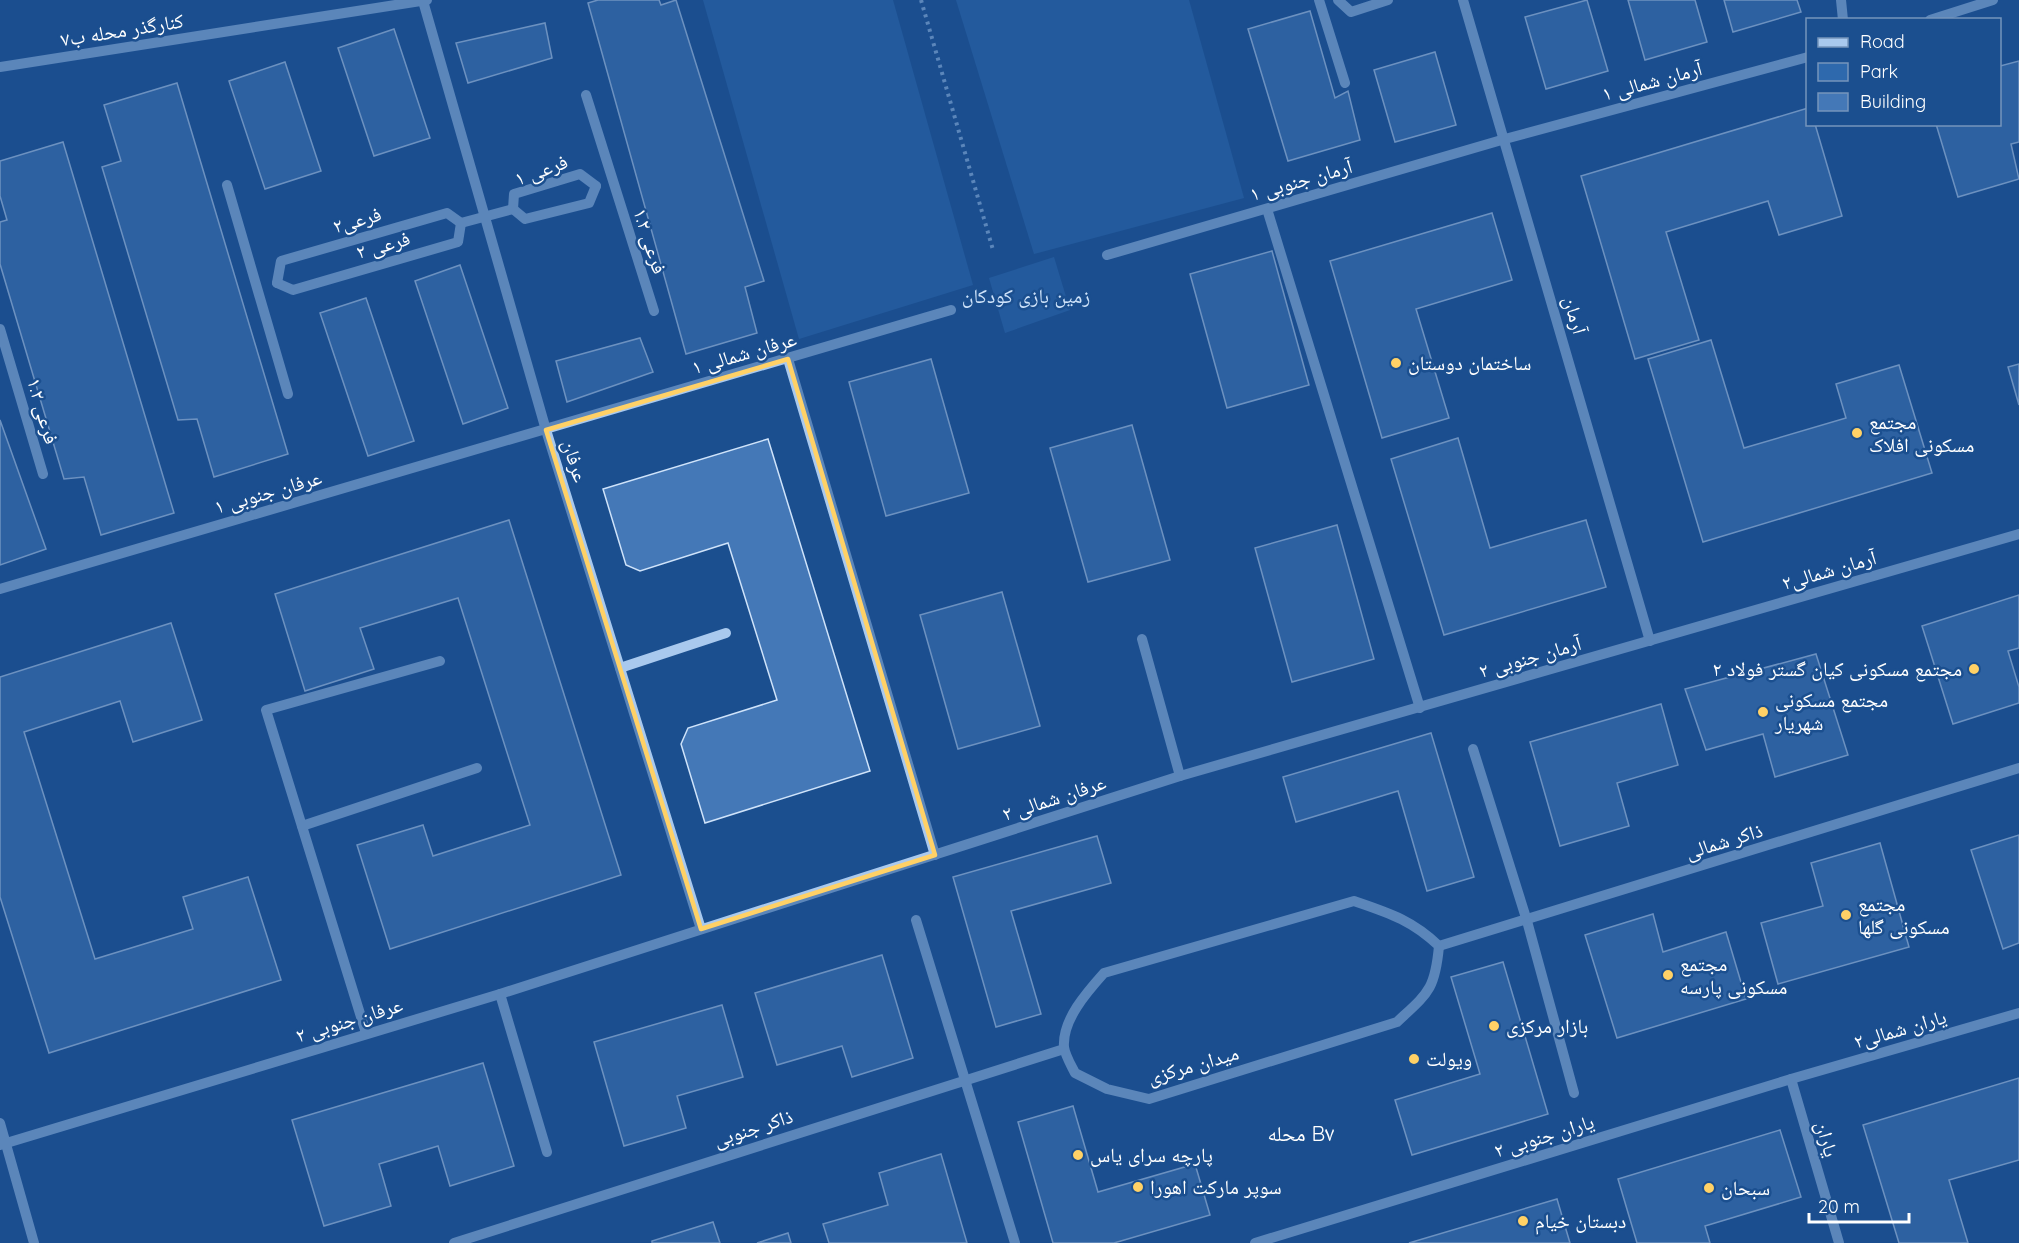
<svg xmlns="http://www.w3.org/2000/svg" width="2019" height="1243" font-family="Quicksand,'Noto Naskh Arabic',sans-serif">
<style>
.green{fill:#2e69ad}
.building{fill:#4478b7;stroke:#cfe3fa;stroke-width:1.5}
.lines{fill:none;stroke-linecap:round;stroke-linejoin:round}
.path{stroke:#a9c9ee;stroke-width:4;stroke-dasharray:3 4.5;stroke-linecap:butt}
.minor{stroke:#a9c9ee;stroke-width:10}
.marked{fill:none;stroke:#ffd166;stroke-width:4.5;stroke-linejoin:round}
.poi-dot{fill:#ffd166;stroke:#1b4f8f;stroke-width:2}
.labels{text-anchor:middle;stroke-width:5;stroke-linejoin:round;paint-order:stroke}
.street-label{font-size:20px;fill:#fff;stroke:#1b4f8f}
.park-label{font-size:20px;fill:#cfe3fa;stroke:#1b4f8f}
.poi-label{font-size:20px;fill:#fff;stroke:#1b4f8f;text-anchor:start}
.neighbourhood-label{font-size:21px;fill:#fff;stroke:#1b4f8f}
</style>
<rect width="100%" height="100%" fill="#1b4f8f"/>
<g class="green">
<polygon points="703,0 893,0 973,285 799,339"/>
<polygon points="956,0 1189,0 1244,198 1034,254"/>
<polygon points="1054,257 1070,310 1005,333 989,278"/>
</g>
<g class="building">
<polygon points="598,0 659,0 661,5 676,0 764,281 745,287 757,333 686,354 588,3"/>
<polygon points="1587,0 1608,71 1546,89 1525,17"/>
<polygon points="1628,0 1695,0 1707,42 1645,60"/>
<polygon points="1724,0 1797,0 1801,12 1733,32"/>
<polygon points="1310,11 1335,98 1348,91 1360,140 1288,161 1248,29"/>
<polygon points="545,23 552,58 468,83 456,43"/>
<polygon points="394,29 430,138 374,156 338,48"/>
<polygon points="1435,52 1456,125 1395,142 1374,70"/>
<polygon points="2019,61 2019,142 2011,144 2019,179 1958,197 1936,124 2000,124 2000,66"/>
<polygon points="285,62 321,171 265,189 229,81"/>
<polygon points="177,83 288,454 214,477 197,419 178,420 102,167 121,161 104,105"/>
<polygon points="1808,108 1808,124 1815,124 1842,216 1779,235 1768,201 1666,232 1699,340 1635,359 1581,176"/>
<polygon points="63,142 174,513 101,535 84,477 64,479 0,264 0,222 7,220 0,196 0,161"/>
<polygon points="1492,213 1512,280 1416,309 1449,418 1382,438 1330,261"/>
<polygon points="1272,251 1309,385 1227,408 1190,274"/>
<polygon points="460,265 508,408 463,424 415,281"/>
<polygon points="366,298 414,441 368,456 320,313"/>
<polygon points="640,338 653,372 567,402 556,361"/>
<polygon points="1711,340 1744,448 1846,418 1836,384 1899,365 1932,473 1703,542 1648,359"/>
<polygon points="931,359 969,493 886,516 849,382"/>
<polygon points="2019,364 2019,405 2008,367"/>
<polygon points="0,420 46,549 0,565"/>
<polygon points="1132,425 1170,560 1088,582 1050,448"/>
<polygon points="1458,438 1490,548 1586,520 1606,587 1444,635 1391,459"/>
<polygon points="768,439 870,771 705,823 681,744 688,728 777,700 728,543 640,571 626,565 603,489"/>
<polygon points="509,520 621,875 390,949 357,845 423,825 433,856 530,825 458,598 360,628 374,669 305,691 275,594"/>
<polygon points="1337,525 1374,659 1292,682 1255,548"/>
<polygon points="1002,592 1040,726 958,749 920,615"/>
<polygon points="2019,595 2019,648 2008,651 2019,687 2019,703 1953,724 1922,626"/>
<polygon points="171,623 202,720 133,742 120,701 24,732 95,959 193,929 183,897 248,877 281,980 49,1053 0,897 0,677"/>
<polygon points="1816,654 1848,755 1775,777 1763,734 1706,750 1685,689"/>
<polygon points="1661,704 1678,765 1617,783 1629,826 1560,846 1530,742"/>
<polygon points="1431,733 1474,877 1427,891 1398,791 1296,822 1283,777"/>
<polygon points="2019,835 2019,943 2003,949 1971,850"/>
<polygon points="1097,836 1111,883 1011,911 1041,1014 996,1027 953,877"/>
<polygon points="1880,843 1909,947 1778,984 1761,923 1823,906 1811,863"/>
<polygon points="1653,914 1663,952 1726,932 1746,999 1617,1038 1585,935"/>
<polygon points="882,955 913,1058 852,1077 842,1046 777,1065 755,993"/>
<polygon points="1503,962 1548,1114 1412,1155 1395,1100 1480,1074 1451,977"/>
<polygon points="722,1005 743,1077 677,1096 686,1128 624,1146 594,1042"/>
<polygon points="483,1063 514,1166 450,1186 438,1146 379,1164 391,1206 324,1226 292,1120"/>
<polygon points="2019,1078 2019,1160 1949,1180 1968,1243 1899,1243 1863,1125"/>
<polygon points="1073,1106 1098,1192 1195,1164 1210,1215 1114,1243 1053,1243 1018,1122"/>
<polygon points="1780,1130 1801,1197 1705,1226 1710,1243 1637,1243 1618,1179"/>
<polygon points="941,1154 967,1243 829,1243 823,1224 888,1205 879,1173"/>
<polygon points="1557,1199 1570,1243 1409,1243"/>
<polygon points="713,1222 720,1243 652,1243 652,1241"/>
<polygon points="788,1233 791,1243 757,1243"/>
</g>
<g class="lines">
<polyline class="path" points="921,0 993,250"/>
<g class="minor">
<polyline points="1319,0 1345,83"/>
<polyline points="1338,0 1351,12 1388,0"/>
<polyline points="1463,0 1650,641"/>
<polyline points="1841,0 1843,20"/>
<polyline points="423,1 546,430 701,929"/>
<polyline points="1930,20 1993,0"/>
<polyline points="0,67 427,0"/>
<polyline points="586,95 654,311"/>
<polyline points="227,185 288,394"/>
<polyline points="513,209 514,194 580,174 596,186"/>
<polyline points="513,209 525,219 589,203 596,186"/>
<polyline points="1267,209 1420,708"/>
<polyline points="461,223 513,209"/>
<polyline points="1107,255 1505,139 1808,57"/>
<polyline points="277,283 281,261 447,213 461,223"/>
<polyline points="277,283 293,290 458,242 461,223"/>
<polyline points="0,329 43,474"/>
<polyline points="788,359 935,855"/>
<polyline points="0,589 951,310"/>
<polyline points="1142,639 1180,776"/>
<polyline points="620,668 726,633"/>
<polyline points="1473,749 1527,921 1574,1093"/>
<polyline points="302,826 477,768"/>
<path d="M1354,901C1389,913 1412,920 1439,946C1435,990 1428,993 1397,1022L1149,1099L1107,1089L1075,1073C1071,1065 1065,1055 1064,1047C1062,1020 1087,992 1104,973Z"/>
<polyline points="916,920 1015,1243"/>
<polyline points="1439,946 2019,768"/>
<polyline points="500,994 547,1152"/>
<polyline points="366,1033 266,710 440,661"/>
<polyline points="1791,1079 1839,1243"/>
<polyline points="0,1123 34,1243"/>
<polyline points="0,1145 500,994 1180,776 2019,534"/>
<polyline points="454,1243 1064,1049"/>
<polyline points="1255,1243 1791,1079 2019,1013"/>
</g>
</g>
<path d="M0 0H2019V1243H0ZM788,359L935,855L701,929L546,430Z" fill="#1b4f8f" fill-opacity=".55" fill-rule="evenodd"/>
<path class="marked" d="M788,359L935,855L701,929L546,430Z"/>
<g class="poi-dot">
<circle cx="1396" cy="363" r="6"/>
<circle cx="1857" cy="433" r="6"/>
<circle cx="1974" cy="669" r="6"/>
<circle cx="1763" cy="712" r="6"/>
<circle cx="1846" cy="915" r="6"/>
<circle cx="1668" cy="975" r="6"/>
<circle cx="1494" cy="1026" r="6"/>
<circle cx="1414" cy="1059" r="6"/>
<circle cx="1078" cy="1155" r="6"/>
<circle cx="1138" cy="1187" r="6"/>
<circle cx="1709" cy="1188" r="6"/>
<circle cx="1523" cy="1221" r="6"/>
</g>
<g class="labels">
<g class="street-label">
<text transform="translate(122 30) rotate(-9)" y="7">کنارگذر محله ب۷</text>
<text transform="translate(1652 81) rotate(-15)" y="7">آرمان شمالی ۱</text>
<text transform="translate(541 170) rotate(-20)" y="7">فرعی ۱</text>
<text transform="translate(1301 180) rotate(-16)" y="7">آرمان جنوبی ۱</text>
<text transform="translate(357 220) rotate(-16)" y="7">فرعی۲</text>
<text transform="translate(650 241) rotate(72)" y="7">فرعی ۱.۲</text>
<text transform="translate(383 245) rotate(-16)" y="7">فرعی ۲</text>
<text transform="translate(1575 315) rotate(74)" y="7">آرمان</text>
<text transform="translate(744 353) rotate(-16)" y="7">عرفان شمالی ۱</text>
<text transform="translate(43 411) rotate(74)" y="7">فرعی ۱.۲</text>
<text transform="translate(575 461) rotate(73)" y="7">عرفان</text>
<text transform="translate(268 492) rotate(-16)" y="7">عرفان جنوبی ۱</text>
<text transform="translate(1829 570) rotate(-16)" y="7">آرمان شمالی۲</text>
<text transform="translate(1530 657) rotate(-16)" y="7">آرمان جنوبی ۲</text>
<text transform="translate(1054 798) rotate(-18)" y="7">عرفان شمالی ۲</text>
<text transform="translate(1724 841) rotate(-17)" y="7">ذاکر شمالی</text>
<text transform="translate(349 1020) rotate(-17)" y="7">عرفان جنوبی ۲</text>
<text transform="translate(1900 1029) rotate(-16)" y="7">یاران شمالی۲</text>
<text transform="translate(1193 1065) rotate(-16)" y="7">میدان مرکزی</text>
<text transform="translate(753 1128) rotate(-18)" y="7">ذاکر جنوبی</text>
<text transform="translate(1544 1136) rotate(-17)" y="7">یاران جنوبی ۲</text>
<text transform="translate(1827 1139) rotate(74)" y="7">یاران</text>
</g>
<g class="park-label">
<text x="1026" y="303">زمین بازی کودکان</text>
</g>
<g class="poi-label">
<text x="1408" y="370">ساختمان دوستان</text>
<text x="1869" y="429">مجتمع<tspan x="1869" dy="23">مسکونی افلاک</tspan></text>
<text x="1962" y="676" text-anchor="end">مجتمع مسکونی کیان گستر فولاد ۲</text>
<text x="1775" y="707">مجتمع مسکونی<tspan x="1775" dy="23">شهریار</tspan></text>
<text x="1858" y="911">مجتمع<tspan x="1858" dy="23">مسکونی گلها</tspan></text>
<text x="1680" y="971">مجتمع<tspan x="1680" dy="23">مسکونی پارسه</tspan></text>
<text x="1506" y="1033">بازار مرکزی</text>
<text x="1426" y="1066">ویولت</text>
<text x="1090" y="1162">پارچه سرای یاس</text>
<text x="1150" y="1194">سوپر مارکت اهورا</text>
<text x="1721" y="1195">سبحان</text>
<text x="1535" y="1228">دبستان خیام</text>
</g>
<g class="neighbourhood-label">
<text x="1301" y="1141">محله B۷</text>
</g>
</g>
<rect x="1806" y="18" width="195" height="108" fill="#1b4f8f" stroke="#7695bc" stroke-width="1.5"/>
<rect x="1818" y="38" width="30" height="9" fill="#a9c9ee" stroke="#7695bc" stroke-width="1.5"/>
<text x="1860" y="48" font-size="18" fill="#ffffff">Road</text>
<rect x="1818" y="63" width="30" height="18" fill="#2e69ad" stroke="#7695bc" stroke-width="1.5"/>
<text x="1860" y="78" font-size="18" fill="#ffffff">Park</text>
<rect x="1818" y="93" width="30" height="18" fill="#4478b7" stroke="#7695bc" stroke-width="1.5"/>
<text x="1860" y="108" font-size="18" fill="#ffffff">Building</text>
<path d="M1809 1213v9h100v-9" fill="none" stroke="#ffffff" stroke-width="3"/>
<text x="1818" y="1213" font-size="18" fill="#ffffff" stroke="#1b4f8f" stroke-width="4.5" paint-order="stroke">20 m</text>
</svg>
